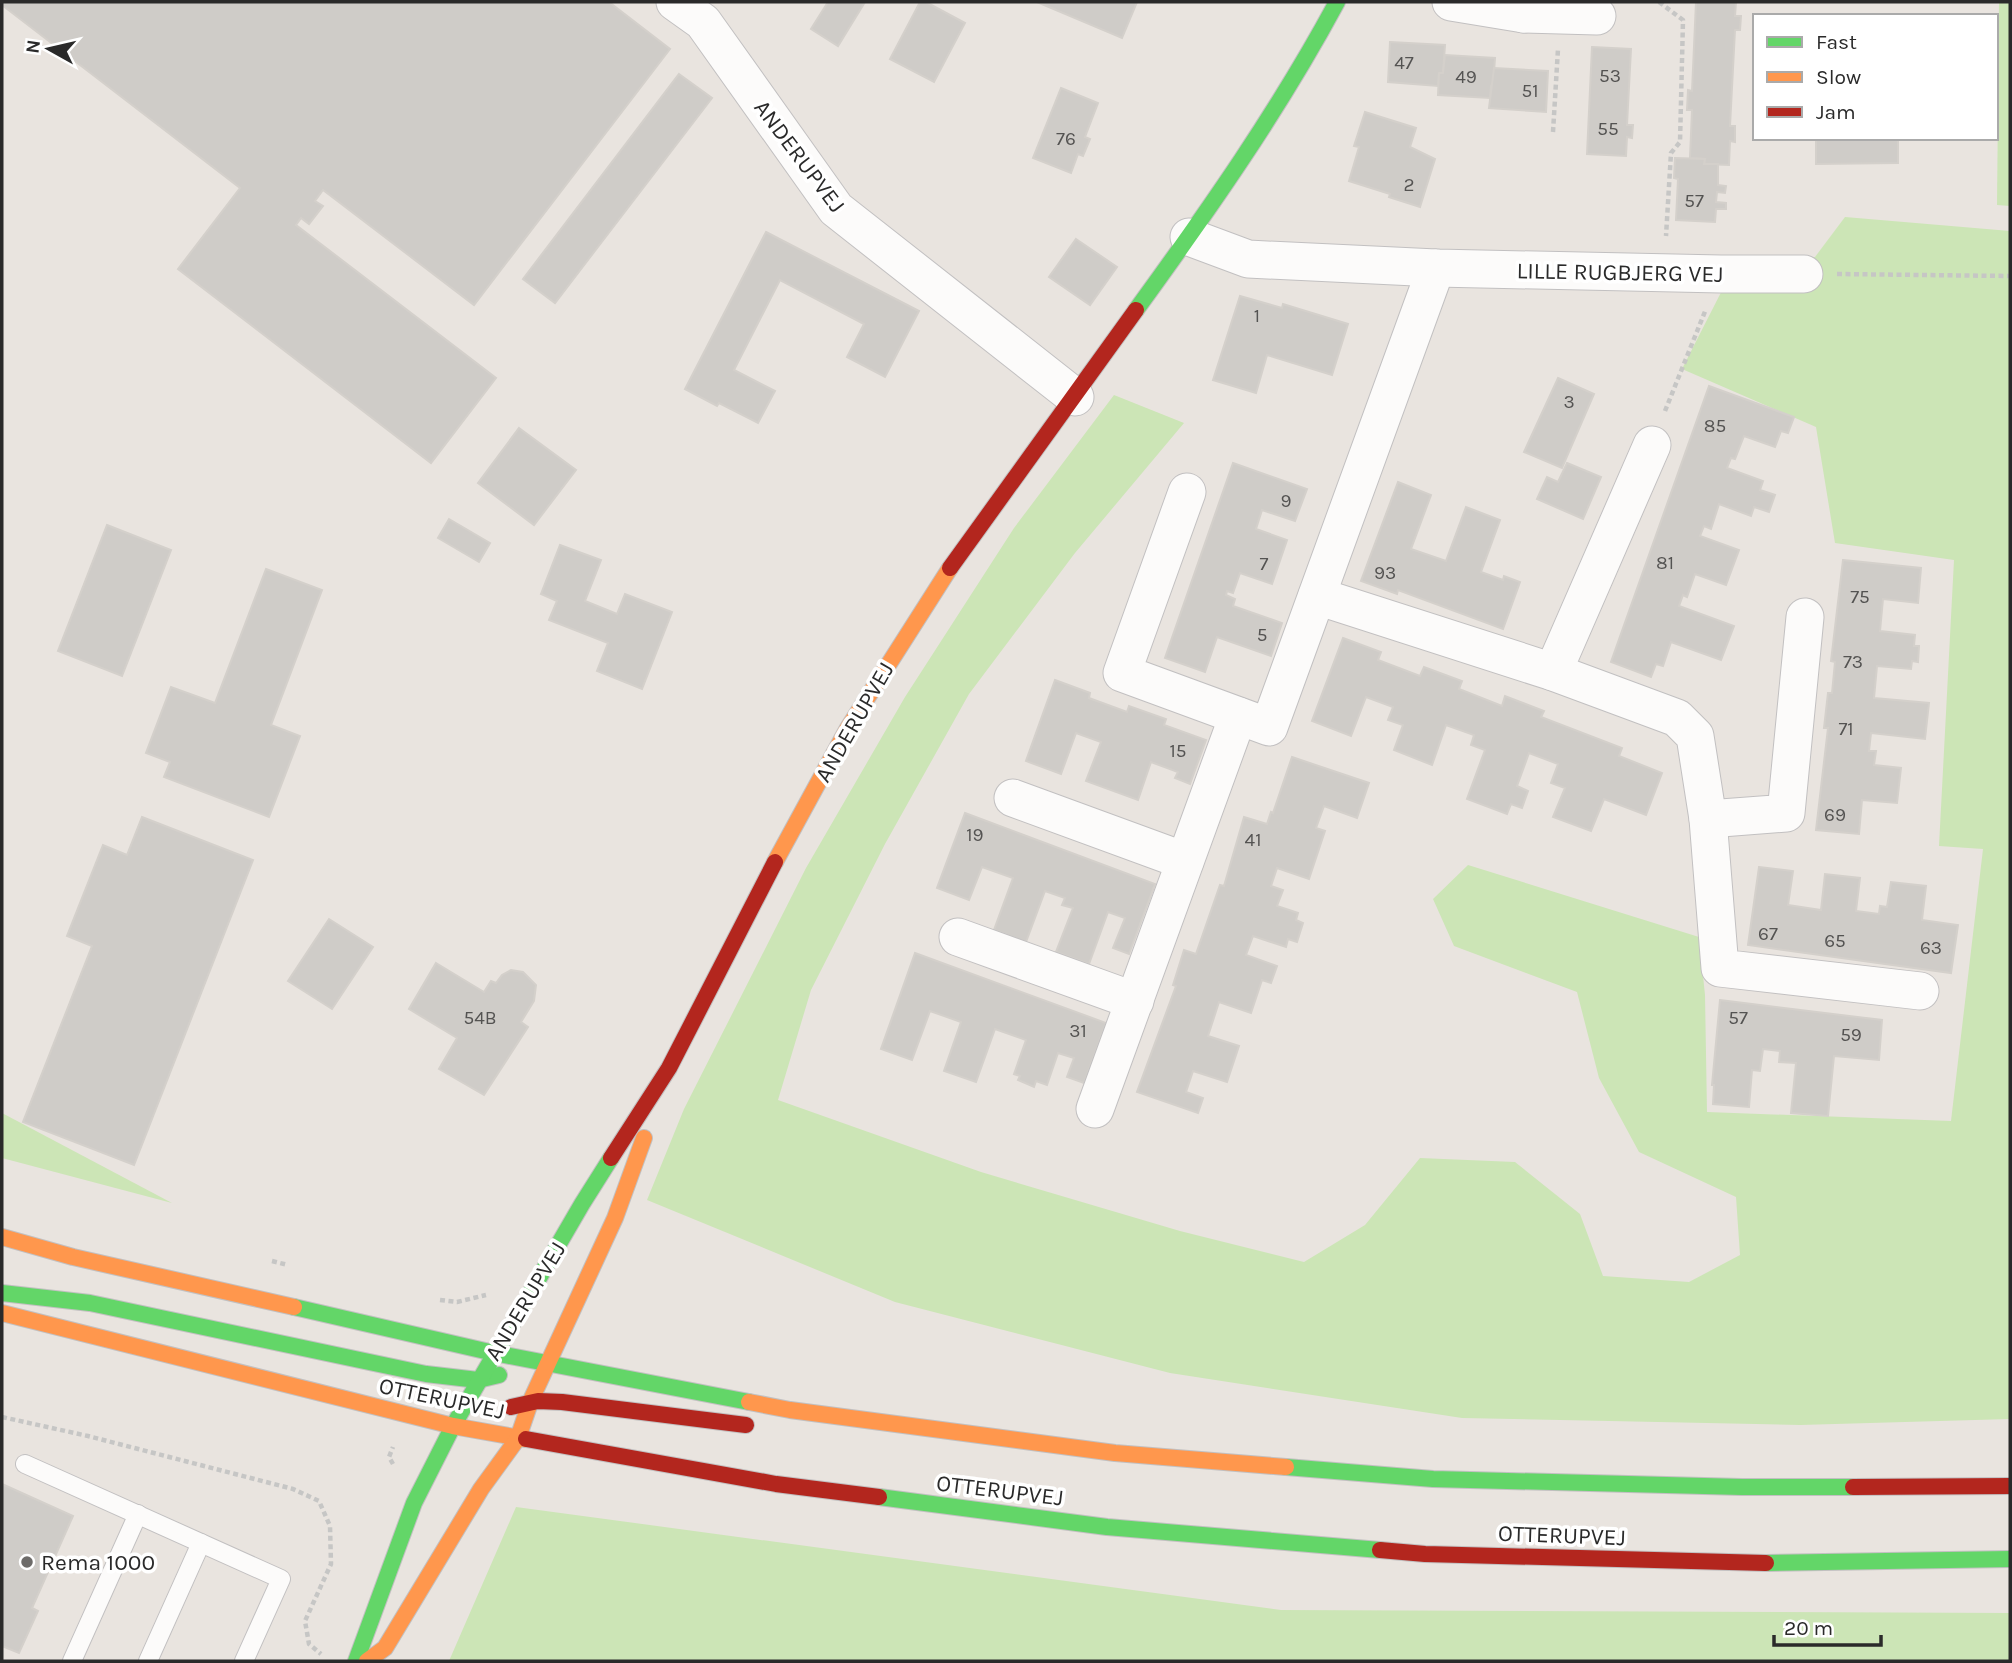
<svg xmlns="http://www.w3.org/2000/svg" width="2012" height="1663" font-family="Karla,sans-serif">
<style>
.green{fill:#cce5b6}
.building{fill:#cfccc8;stroke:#d4d0cb;stroke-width:2}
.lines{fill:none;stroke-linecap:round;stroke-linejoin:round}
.lane-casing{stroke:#c2c0c1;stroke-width:20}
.street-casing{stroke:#c2c0c1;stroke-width:39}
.fast-casing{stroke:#c2c0c1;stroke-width:18}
.slow-casing{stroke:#c2c0c1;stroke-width:18}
.jam-casing{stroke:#c2c0c1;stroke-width:18}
.path{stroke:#c6c6c5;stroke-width:4.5;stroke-dasharray:5 3.5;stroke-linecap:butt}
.lane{stroke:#fcfbfa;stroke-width:18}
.street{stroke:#fcfbfa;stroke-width:37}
.fast{stroke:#63d668;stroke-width:16}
.slow{stroke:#ff974d;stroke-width:16}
.jam{stroke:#b3261e;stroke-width:16}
.poi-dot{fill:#6d6b69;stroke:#fff;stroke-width:2.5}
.labels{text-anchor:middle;stroke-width:7;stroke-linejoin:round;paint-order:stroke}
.number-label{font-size:19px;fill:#545352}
.street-label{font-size:23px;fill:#2a2a2a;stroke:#fff}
.poi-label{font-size:23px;fill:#2a2a2a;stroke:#fff;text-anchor:start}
</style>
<rect width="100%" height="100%" fill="#e9e4df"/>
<g class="green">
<polygon points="1999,2 2010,2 2010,206 1997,205"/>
<polygon points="1845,217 2010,231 2010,1419 1800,1425 1462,1418 1170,1373 895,1302 647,1200 684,1109 806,868 905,697 1014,528 1114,395 1184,423 1075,553 969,694 885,844 811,990 778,1100 981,1172 1180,1231 1304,1262 1365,1225 1420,1158 1515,1162 1580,1214 1603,1276 1689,1282 1740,1255 1736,1197 1639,1152 1599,1078 1577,992 1454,946 1433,899 1468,865 1699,937 1705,995 1707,1112 1951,1121 1983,849 1939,846 1954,560 1835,543 1816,427 1682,369 1738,259 1815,257"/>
<polygon points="2,1113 172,1203 2,1158"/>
<polygon points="516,1507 1281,1610 2010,1613 2010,1661 449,1661"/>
</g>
<g class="building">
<polygon points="2,2 609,2 670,49 474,305 323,190 315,201 323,206 309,224 301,218 296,225 496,378 431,463 178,269 240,188 2,5"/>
<polygon points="828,2 865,2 838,46 811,29"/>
<polygon points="920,2 926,2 965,23 934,82 890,59"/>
<polygon points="1037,2 1137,2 1122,38"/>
<polygon points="1696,2 1736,2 1735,16 1741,16 1740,30 1735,30 1730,126 1735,126 1735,142 1730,141 1729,165 1704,164 1705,159 1690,158 1692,110 1687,110 1688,90 1692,91"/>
<polygon points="1390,42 1445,45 1443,73 1439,73 1438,86 1388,82"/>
<polygon points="1592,47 1631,49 1627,125 1633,125 1632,138 1627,137 1626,156 1587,154"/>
<polygon points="1445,55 1495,58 1493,87 1491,86 1490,98 1438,95 1439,73 1443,73"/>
<polygon points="1494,68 1548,71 1546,112 1489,108"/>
<polygon points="679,74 712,98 555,303 523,279"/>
<polygon points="1061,88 1098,103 1085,137 1090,139 1083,156 1078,154 1071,173 1033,158"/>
<polygon points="1365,112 1416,128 1410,147 1435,159 1420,207 1389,197 1390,194 1349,181 1359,147 1354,146"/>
<polygon points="1816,138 1898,138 1898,163 1816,164"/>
<polygon points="1675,158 1705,159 1704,164 1718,164 1718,185 1726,186 1725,193 1717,192 1716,202 1726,203 1726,209 1716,209 1715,222 1676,220 1678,179 1674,178"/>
<polygon points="766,232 919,311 885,377 847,357 864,324 780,280 734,370 775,391 758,423 719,403 717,406 685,389"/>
<polygon points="1076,239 1117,267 1090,305 1049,277"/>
<polygon points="1240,296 1282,308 1283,304 1348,324 1332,375 1267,355 1256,393 1213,380"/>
<polygon points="1558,378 1594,394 1562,468 1524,452"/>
<polygon points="1709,386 1794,417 1788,433 1781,431 1775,447 1744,436 1735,459 1731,458 1727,468 1763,481 1760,490 1775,495 1769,512 1754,507 1751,516 1719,504 1711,529 1704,526 1700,536 1739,550 1726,585 1695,574 1687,597 1683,595 1679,606 1734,626 1721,660 1671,642 1663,666 1656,664 1651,677 1611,662"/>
<polygon points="519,428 576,470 534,525 478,483"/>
<polygon points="1233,463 1307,489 1295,521 1262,510 1256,529 1287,540 1272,584 1240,573 1233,593 1227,591 1226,595 1235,599 1233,606 1282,623 1271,656 1217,637 1205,672 1165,658"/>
<polygon points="1567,463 1601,477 1583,519 1537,499 1547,477 1558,482"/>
<polygon points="1398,482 1431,495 1411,549 1446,561 1466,507 1500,520 1481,572 1503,580 1504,576 1520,582 1503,629 1398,590 1397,594 1361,581"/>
<polygon points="449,519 490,543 479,562 438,538"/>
<polygon points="107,525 171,550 122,676 58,651"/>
<polygon points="560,545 601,560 585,601 617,614 625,594 672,612 642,689 597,671 608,643 549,620 557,601 541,594"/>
<polygon points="1843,560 1921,568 1918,603 1883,599 1880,631 1915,635 1914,646 1919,646 1918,662 1912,661 1911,669 1877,666 1874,698 1929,703 1925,739 1871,733 1869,751 1876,751 1874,765 1901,768 1897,803 1862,800 1859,834 1816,830 1828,728 1824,728 1828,693 1832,693 1835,662 1831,661"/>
<polygon points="266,569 322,590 271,725 300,736 269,817 164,777 170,762 146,753 171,687 215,703"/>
<polygon points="1343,638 1381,652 1378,660 1420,676 1424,667 1462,681 1459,689 1502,706 1505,696 1544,711 1541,717 1622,748 1619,756 1662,773 1646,815 1604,799 1591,831 1553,817 1565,788 1551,783 1558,764 1529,753 1517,786 1528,791 1522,808 1511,804 1507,814 1467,799 1485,750 1471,745 1474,735 1446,725 1432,765 1394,750 1403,725 1388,720 1393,707 1366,697 1351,736 1312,721"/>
<polygon points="1055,680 1090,693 1089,698 1127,712 1129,706 1166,719 1164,725 1206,740 1190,784 1175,778 1178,772 1151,762 1138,800 1086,781 1101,742 1076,733 1061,774 1026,761"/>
<polygon points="1292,757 1369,783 1357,818 1324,806 1316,828 1325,831 1309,879 1277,868 1271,886 1283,890 1277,906 1298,913 1296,920 1303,923 1297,942 1288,939 1286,947 1253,936 1246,955 1277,966 1271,983 1262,980 1251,1013 1219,1002 1208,1036 1239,1046 1227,1082 1193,1071 1186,1092 1203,1098 1198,1113 1137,1092 1176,986 1173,985 1184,950 1196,954 1220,885 1224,886 1244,817 1267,824 1271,812 1273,813"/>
<polygon points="965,813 1155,884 1129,954 1113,948 1125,918 1108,912 1089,964 1056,952 1073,908 1062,905 1065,898 1045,891 1026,942 994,930 1013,878 982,867 969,900 937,888"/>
<polygon points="142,817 253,860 134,1165 23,1122 92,946 67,936 103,845 127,855"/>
<polygon points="1759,867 1793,871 1788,905 1821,910 1825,874 1860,878 1856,911 1879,914 1880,906 1887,907 1891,882 1926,886 1922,920 1958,925 1951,973 1748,945"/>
<polygon points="329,919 373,947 332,1009 288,981"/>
<polygon points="915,953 1106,1023 1084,1083 1067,1077 1074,1058 1058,1053 1047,1085 1036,1081 1034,1087 1018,1080 1020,1076 1014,1074 1026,1040 995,1029 976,1082 944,1071 961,1022 930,1011 912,1060 881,1049"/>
<polygon points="436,963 484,992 491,981 496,983 502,975 511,970 523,972 536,985 534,1001 521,1022 528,1027 484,1095 439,1069 457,1038 409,1009"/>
<polygon points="1720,1000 1882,1020 1879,1060 1834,1056 1828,1116 1791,1113 1796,1063 1779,1062 1780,1051 1763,1049 1760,1071 1752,1070 1749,1107 1713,1104 1714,1085 1712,1085"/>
<polygon points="2,1484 73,1516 32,1608 38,1611 19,1653 2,1646"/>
</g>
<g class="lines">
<g class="lane-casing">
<g id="lane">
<polyline points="25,1464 281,1579 244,1661"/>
<polyline points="72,1661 138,1514"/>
<polyline points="148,1661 201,1543"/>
</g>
</g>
<g class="street-casing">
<g id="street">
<polyline points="675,2 703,22 836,209 1075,397"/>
<polyline points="1451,2 1524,14 1524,2"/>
<polyline points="1524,14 1597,16"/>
<polyline points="1189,237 1248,259 1436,268 1721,274 1804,274"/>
<polyline points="1187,492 1122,673 1269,727 1436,268"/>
<polyline points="1317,596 1553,672 1677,718 1695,736 1708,819 1720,968 1920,991"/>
<polyline points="1553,672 1652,445"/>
<polyline points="1013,798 1185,861"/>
<polyline points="1708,819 1786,813 1805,617"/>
<polyline points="958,937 1135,1001"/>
<polyline points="1095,1109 1238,716"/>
</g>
</g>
<g class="fast-casing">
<g id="fast">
<path d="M1136,310C1208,211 1279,110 1337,2"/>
<polyline points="2,1293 90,1303 426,1374 478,1380 499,1375"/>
<polyline points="294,1307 494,1353 749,1402"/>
<polyline points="1286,1467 1433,1479 1742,1487 1853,1487"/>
<polyline points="879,1497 1107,1527 1380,1550"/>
<polyline points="1766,1563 2010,1559"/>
<polyline points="356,1661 414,1503 453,1426 582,1204 611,1158"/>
</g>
</g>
<g class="slow-casing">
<g id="slow">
<polyline points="775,862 848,728 950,568"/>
<polyline points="2,1237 73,1257 294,1307"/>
<polyline points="2,1313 453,1426 526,1439"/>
<polyline points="749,1402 790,1410 1115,1453 1286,1467"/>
<polyline points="367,1661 385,1648 481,1489 518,1438 531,1400 615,1218 644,1138"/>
</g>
</g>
<g class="jam-casing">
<g id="jam">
<polyline points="950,568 1136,310"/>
<polyline points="611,1158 669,1068 775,862"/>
<polyline points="511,1407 538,1401 562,1402 746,1425"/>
<polyline points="526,1439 776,1484 879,1497"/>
<polyline points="1853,1487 2010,1486"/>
<polyline points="1380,1550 1425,1554 1766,1563"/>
</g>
</g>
<g class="path">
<polyline points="1659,2 1683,20 1680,142 1671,153 1666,236"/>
<polyline points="1553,132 1558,49"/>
<polyline points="1837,274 2010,276"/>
<polyline points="1665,411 1706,309"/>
<polyline points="272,1261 288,1265"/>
<polyline points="440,1300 457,1302 486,1295"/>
<polyline points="2,1417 88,1436 293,1489 319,1501 330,1526 331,1564 305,1621 309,1644 321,1654"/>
<polyline points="393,1464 389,1457 393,1447"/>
</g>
<use href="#lane" class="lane"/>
<use href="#street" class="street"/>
<use href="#fast" class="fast"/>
<use href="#slow" class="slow"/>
<use href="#jam" class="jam"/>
</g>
<circle class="poi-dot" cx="27" cy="1562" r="7"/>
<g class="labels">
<g class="number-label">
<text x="1404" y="69">47</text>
<text x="1610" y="82">53</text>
<text x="1466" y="83">49</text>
<text x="1530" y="97">51</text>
<text x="1608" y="135">55</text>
<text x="1066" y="145">76</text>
<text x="1409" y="191">2</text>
<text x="1694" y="207">57</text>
<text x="1257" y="322">1</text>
<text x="1569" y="408">3</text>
<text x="1715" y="432">85</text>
<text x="1286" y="507">9</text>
<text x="1665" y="569">81</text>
<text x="1264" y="570">7</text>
<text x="1385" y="579">93</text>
<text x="1860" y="603">75</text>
<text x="1262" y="641">5</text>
<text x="1853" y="668">73</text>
<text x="1846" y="735">71</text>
<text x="1178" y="757">15</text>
<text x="1835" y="821">69</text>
<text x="975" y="841">19</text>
<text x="1253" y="846">41</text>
<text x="1768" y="940">67</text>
<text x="1835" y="947">65</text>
<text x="1931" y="954">63</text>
<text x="480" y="1024">54B</text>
<text x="1738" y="1024">57</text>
<text x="1078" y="1037">31</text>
<text x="1851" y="1041">59</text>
</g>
<g class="street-label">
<text transform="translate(800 156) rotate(53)" y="8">ANDERUPVEJ</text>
<text transform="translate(1620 272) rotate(1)" y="8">LILLE RUGBJERG VEJ</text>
<text transform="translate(854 722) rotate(-60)" y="8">ANDERUPVEJ</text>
<text transform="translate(525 1301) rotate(-59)" y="8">ANDERUPVEJ</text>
<text transform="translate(442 1398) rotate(12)" y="8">OTTERUPVEJ</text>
<text transform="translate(1000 1490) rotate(7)" y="8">OTTERUPVEJ</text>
<text transform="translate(1562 1535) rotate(2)" y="8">OTTERUPVEJ</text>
</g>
<g class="poi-label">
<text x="41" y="1570">Rema 1000</text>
</g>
</g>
<rect width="2012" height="1663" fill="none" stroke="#2a2a2a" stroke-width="7"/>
<rect x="1753" y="14" width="245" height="126" fill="#ffffff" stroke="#aaaaaa" stroke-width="2"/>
<rect x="1767" y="37" width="35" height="10" fill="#63d668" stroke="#aaaaaa" stroke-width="2"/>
<text x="1816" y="49" font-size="21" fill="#2a2a2a">Fast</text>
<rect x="1767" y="72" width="35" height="10" fill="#ff974d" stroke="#aaaaaa" stroke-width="2"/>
<text x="1816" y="84" font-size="21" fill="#2a2a2a">Slow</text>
<rect x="1767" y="107" width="35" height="10" fill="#b3261e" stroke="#aaaaaa" stroke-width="2"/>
<text x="1816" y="119" font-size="21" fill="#2a2a2a">Jam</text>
<g transform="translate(49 49) rotate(278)" stroke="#ffffff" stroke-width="5" paint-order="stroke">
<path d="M0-5L12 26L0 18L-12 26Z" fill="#2a2a2a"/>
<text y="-10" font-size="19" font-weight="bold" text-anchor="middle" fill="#2a2a2a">N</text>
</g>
<path d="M1774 1635v10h107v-10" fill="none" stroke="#2a2a2a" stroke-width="3.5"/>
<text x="1784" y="1635" font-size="21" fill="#2a2a2a" stroke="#ffffff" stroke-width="5" paint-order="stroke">20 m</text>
</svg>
